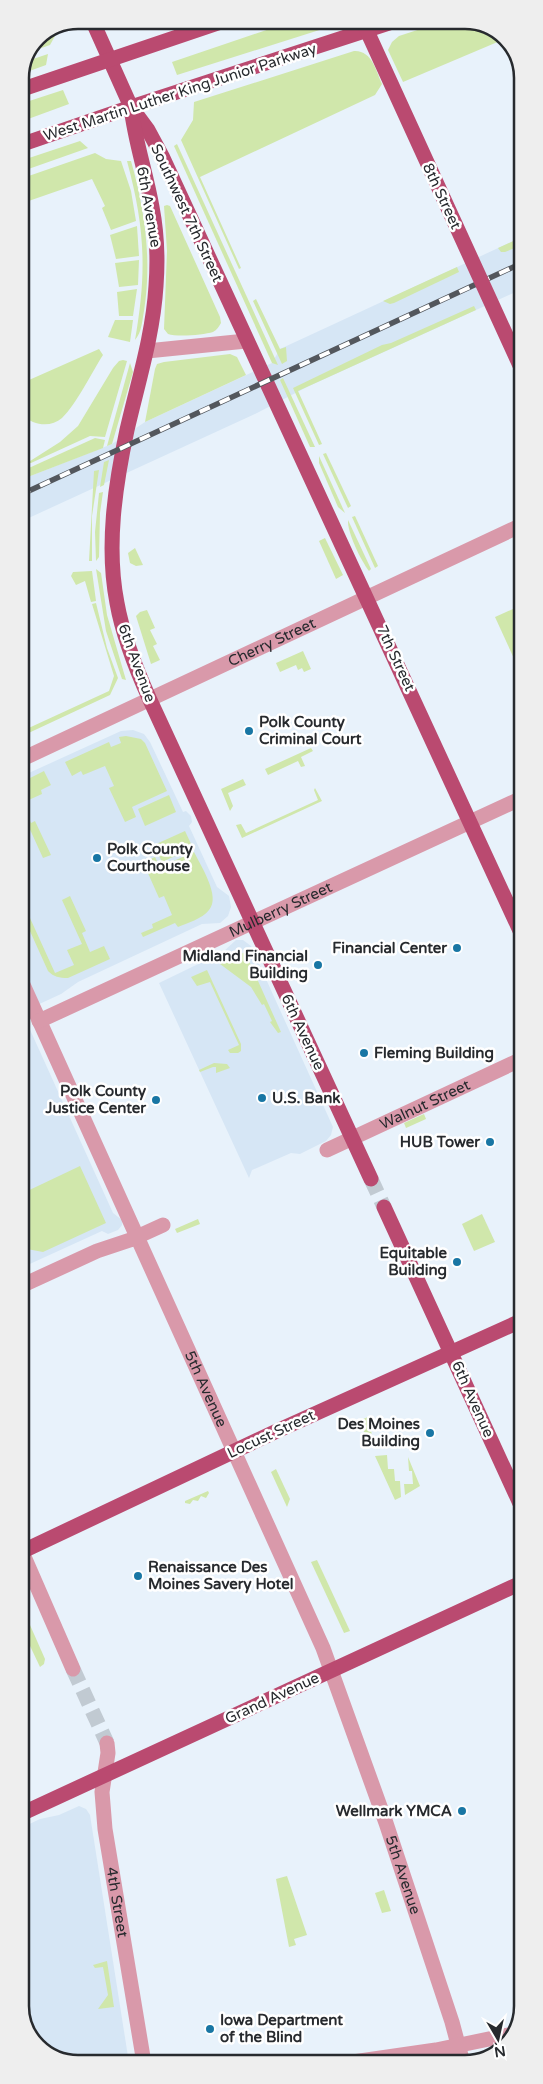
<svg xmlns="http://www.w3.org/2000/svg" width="543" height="2084" font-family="'Varela Round',sans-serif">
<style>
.built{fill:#d6e6f5}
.green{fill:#d0e7ab}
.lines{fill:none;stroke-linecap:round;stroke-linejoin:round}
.minor-tunnel{stroke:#c1cad2;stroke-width:15;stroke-dasharray:15 8;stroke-linecap:butt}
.major-tunnel{stroke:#c1cad2;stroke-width:15;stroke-dasharray:15 8;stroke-linecap:butt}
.minor{stroke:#d999aa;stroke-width:15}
.major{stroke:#ba4a70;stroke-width:15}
.rail-casing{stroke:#53575d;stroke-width:5.5}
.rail{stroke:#fff;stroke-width:4;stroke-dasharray:11;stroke-linecap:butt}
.major-bridge{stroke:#ba4a70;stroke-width:15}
.poi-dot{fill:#1876a4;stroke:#fff;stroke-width:2}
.labels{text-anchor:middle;stroke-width:5;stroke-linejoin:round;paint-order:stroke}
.street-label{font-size:15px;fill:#272a2e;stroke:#fff}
.poi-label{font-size:15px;font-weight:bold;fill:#272a2e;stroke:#fff;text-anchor:end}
.rim{fill:none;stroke:#272a2e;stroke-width:2.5}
</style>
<rect width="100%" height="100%" fill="#e8f2fb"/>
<g class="built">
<polygon points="522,237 522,289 309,386 257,413 20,522 20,480 112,444 145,422 272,363 280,349"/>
<polygon points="133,730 144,734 150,742 183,812 186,811 191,816 192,822 189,826 217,887 229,896 231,907 228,916 220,923 202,924 78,982 61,994 22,1012 113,1213 122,1220 122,1225 118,1230 108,1234 102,1231 21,1268 20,777 121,731"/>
<polygon points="236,940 243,940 251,946 333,1127 331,1135 326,1141 300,1154 291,1153 252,1170 249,1178 159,983 223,952"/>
<polygon points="79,1806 86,1809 90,1815 129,2063 70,2064 39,2050 21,2018 21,1828 40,1819 59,1815"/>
</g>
<g class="green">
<polygon points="296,20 351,20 177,75 172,62"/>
<polygon points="448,20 473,20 507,38 403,82 388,50 392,42 399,36"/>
<polygon points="60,27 50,45 30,52 37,37"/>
<path d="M354,51C372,50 376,71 382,84L375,95L200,177L241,268L239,269L181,140L193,120L194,102Z"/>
<polygon points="48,54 46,65 21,74 27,61"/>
<polygon points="63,90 69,104 20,122 20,104"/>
<polygon points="80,141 88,148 20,172 20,161"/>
<polygon points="177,144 278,365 272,363 174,146"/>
<polygon points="95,153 106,159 121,161 131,191 136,221 111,230 102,208 105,206 92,179 20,204 20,179"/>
<path d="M127,161H131C145,210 152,260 144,311C142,321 142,332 135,340C147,272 145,228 127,161Z"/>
<path d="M167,205L170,206L220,317L221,323C219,326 217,330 213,332C204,335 177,337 168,334L164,329L167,251L164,206Z"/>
<polygon points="137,226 139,256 116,259 110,235"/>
<polygon points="522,237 522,245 505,252 501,252 498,248"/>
<polygon points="139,260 138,285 119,287 115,263"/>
<polygon points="457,267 459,272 394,303 390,304 383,301"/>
<polygon points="137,289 133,316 119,316 117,292"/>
<polygon points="256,299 280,349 286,347 287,361 282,364 253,301"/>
<polygon points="474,306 476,310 298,391 322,444 319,445 293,388 382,345 391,343"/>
<polygon points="115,320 133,320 130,342 108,337"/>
<path d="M99,349L103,355C92,372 76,405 62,418C54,425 43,426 33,422C17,415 20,398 20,384Z"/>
<polygon points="230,354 237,357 246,375 145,422 155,369 157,364 164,362"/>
<polygon points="123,360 127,361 105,437 90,436 31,463 27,463 60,442 78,426 113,368 119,361"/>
<polygon points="130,363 133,372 112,444 107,446"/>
<polygon points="283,378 315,447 310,447 280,380"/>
<polygon points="95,438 105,440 103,448 20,480 20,472"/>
<polygon points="326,453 351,506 348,508 323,454"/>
<polygon points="319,456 345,513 338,507 319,463"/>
<polygon points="109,460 104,485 100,487 104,462"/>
<polygon points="99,470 92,516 92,561 89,561 94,471"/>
<polygon points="103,492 100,513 99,557 96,561 95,532 99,493"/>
<polygon points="355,516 378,566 375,568 352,517"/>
<path d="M348,520L371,569L369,571C361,561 347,532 348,520Z"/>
<polygon points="325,538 343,575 336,579 319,541"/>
<polygon points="135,548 143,565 136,566 130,563 128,553"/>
<polygon points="96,569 101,573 107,615 126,680 122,679 106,631"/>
<polygon points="92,571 96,601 91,602 85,581 76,585 71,576 73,572"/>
<polygon points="96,603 107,648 118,678 110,695 20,737 20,732 109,691 114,676 92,604"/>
<polygon points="513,609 522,630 522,676 495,617"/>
<polygon points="147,610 155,628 150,630 157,644 153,646 160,660 151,664 136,616 140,612"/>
<polygon points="303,651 311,669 304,672 302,668 298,670 296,665 280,672 276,663"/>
<polygon points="126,736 141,739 145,743 167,791 132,807 136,817 125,822 109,788 114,786 105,766 83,775 81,771 72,776 65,762 109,742 111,747 121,743 119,737"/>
<polygon points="311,748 313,751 301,757 305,766 301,767 298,761 268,775 265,769"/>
<polygon points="44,771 51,785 41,790 42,794 22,803 31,823 35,821 51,855 43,858 22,812 20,812 20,783"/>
<polygon points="243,779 246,785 228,793 233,806 230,811 221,789"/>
<polygon points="315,788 322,801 242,838 236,825 241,824 246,833 318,800 314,790"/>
<polygon points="169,795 176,812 145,826 138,809"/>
<polygon points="185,831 193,848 162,862 154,845"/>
<path d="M194,852C201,866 221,897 209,910C202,919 187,923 178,927L175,923L143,937L141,933L153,928L152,924L172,915L164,896L159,898L143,862L155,857L160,867Z"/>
<path d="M70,896L86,931L82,933L90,952L104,946L110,959L68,978C59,978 54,977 48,971L20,909L25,907L55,973L74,965L67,950L82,944L62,900Z"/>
<polygon points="245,952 281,1032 278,1033 270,1022 272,1021 264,1004 262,1005 251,987 220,964"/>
<polygon points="207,970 241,1044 241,1051 238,1053 230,1053 228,1050 239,1045 210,982 197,986 191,977"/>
<polygon points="214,1063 227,1064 230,1068 216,1073 216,1067 213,1067 200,1072 199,1070"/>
<polygon points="424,1114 426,1119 406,1128 404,1123"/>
<polygon points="80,1166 106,1223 43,1252 27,1249 22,1251 21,1247 21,1194"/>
<polygon points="482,1214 495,1242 474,1251 462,1224"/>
<polygon points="198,1219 200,1224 177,1233 175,1229"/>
<polygon points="370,1416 372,1440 368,1440 359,1421"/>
<polygon points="387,1455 388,1469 394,1469 395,1481 400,1481 401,1497 395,1500 375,1456"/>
<polygon points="408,1457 420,1486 405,1495 404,1484 413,1484 412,1471 409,1471"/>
<polygon points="276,1469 290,1499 287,1507 271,1472"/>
<polygon points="208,1491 209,1493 206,1498 201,1496 198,1501 193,1500 190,1504 185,1503 185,1501"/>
<polygon points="317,1560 350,1631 344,1633 311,1562"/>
<polygon points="30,1625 45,1659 44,1664 40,1667 22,1629"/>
<polygon points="287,1876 307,1935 294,1939 296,1945 289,1947 276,1879"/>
<polygon points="384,1890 391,1911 382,1913 375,1893"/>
<polygon points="107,1961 114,2007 98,2009 108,1995 103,1967 95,1968 93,1965"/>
</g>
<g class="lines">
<polyline class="minor-tunnel" points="73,1669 107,1743"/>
<polyline class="major-tunnel" points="371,1179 384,1207"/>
<g class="minor">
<polyline points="147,351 246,341"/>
<path id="s1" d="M20,760L522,525"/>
<path id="s2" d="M20,978L323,1648L386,1823L452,2022L463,2063"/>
<path id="s3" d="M39,1021L522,798"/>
<path id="s4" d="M327,1150L522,1059"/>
<polyline points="21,1286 97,1251 130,1240 163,1225"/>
<polyline points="22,1552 73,1669"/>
<path id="s5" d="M107,1743L108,1753L102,1792L105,1829L144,2063"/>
<polyline points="346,2063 436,2050 513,2034"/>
</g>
<g class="major">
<path d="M92,20L131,107L148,130L162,156C280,417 404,675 522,935"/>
<polyline points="20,90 227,20"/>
<path d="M131,107C135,142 146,172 152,207C157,233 158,259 156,286C153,335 138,382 127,430C115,486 106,547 117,603C123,637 136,669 150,700L371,1179"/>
<polyline points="20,145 131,107 398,20"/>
<polyline points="384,1207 523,1510"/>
<polyline points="21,1552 279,1430 523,1320"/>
<polyline points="21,1814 523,1582"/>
</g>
<g class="rail-casing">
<polyline id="rail" points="20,495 522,263"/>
</g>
<use href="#rail" class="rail"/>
<polyline class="major-bridge" points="362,20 522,370"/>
</g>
<g class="poi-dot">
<circle cx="249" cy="731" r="5"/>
<circle cx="97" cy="858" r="5"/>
<circle cx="457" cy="948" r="5"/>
<circle cx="318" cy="965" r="5"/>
<circle cx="364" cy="1053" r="5"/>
<circle cx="262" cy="1098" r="5"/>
<circle cx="156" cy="1100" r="5"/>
<circle cx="490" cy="1142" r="5"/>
<circle cx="457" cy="1262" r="5"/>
<circle cx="430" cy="1433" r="5"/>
<circle cx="138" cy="1576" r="5"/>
<circle cx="462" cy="1811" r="5"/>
<circle cx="210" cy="2029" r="5"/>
</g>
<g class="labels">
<g class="street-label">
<text transform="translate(180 92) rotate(-18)" y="5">West Martin Luther King Junior Parkway</text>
<text transform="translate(442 196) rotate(65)" y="5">8th Street</text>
<text transform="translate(149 207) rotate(80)" y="5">6th Avenue</text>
<text transform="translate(187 213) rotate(65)" y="5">Southwest 7th Street</text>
<text dy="5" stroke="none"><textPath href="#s1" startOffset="278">Cherry Street</textPath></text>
<text transform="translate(396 658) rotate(65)" y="5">7th Street</text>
<text transform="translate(137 663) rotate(70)" y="5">6th Avenue</text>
<text dy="5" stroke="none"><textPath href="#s3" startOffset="266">Mulberry Street</textPath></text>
<text transform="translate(303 1032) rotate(65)" y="5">6th Avenue</text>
<text dy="5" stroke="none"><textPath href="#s4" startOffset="108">Walnut Street</textPath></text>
<text dy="5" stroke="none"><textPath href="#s2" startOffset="451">5th Avenue</textPath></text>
<text transform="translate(473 1399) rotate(66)" y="5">6th Avenue</text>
<text transform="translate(271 1434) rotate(-25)" y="5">Locust Street</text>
<text transform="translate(272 1698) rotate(-25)" y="5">Grand Avenue</text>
<text dy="5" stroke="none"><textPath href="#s2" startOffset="976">5th Avenue</textPath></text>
<text dy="5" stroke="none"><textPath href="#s5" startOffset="161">4th Street</textPath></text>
</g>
<g class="poi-label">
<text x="259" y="727" text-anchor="start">Polk County<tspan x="259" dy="17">Criminal Court</tspan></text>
<text x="107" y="854" text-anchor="start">Polk County<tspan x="107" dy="17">Courthouse</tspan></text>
<text x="447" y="953">Financial Center</text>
<text x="308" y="961">Midland Financial<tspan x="308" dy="17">Building</tspan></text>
<text x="374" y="1058" text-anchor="start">Fleming Building</text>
<text x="146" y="1096">Polk County<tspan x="146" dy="17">Justice Center</tspan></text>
<text x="272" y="1103" text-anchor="start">U.S. Bank</text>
<text x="480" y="1147">HUB Tower</text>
<text x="447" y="1258">Equitable<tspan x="447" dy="17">Building</tspan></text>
<text x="420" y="1429">Des Moines<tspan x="420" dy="17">Building</tspan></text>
<text x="148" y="1572" text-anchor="start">Renaissance Des<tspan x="148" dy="17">Moines Savery Hotel</tspan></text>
<text x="452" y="1816">Wellmark YMCA</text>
<text x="220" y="2025" text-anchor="start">Iowa Department<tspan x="220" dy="17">of the Blind</tspan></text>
</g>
</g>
<path d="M0 0H543V2084H0ZM78 29H465A49 49 0 0 1 514 78V2006A49 49 0 0 1 465 2055H78A49 49 0 0 1 29 2006V78A49 49 0 0 1 78 29Z" fill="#eee" fill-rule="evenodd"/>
<path class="rim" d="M78 29H465A49 49 0 0 1 514 78V2006A49 49 0 0 1 465 2055H78A49 49 0 0 1 29 2006V78A49 49 0 0 1 78 29Z"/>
<g transform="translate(498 2039) rotate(171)" stroke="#ffffff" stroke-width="4" paint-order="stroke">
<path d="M0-4L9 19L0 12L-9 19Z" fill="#272a2e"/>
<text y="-8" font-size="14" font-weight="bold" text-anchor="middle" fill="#272a2e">N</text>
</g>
</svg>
